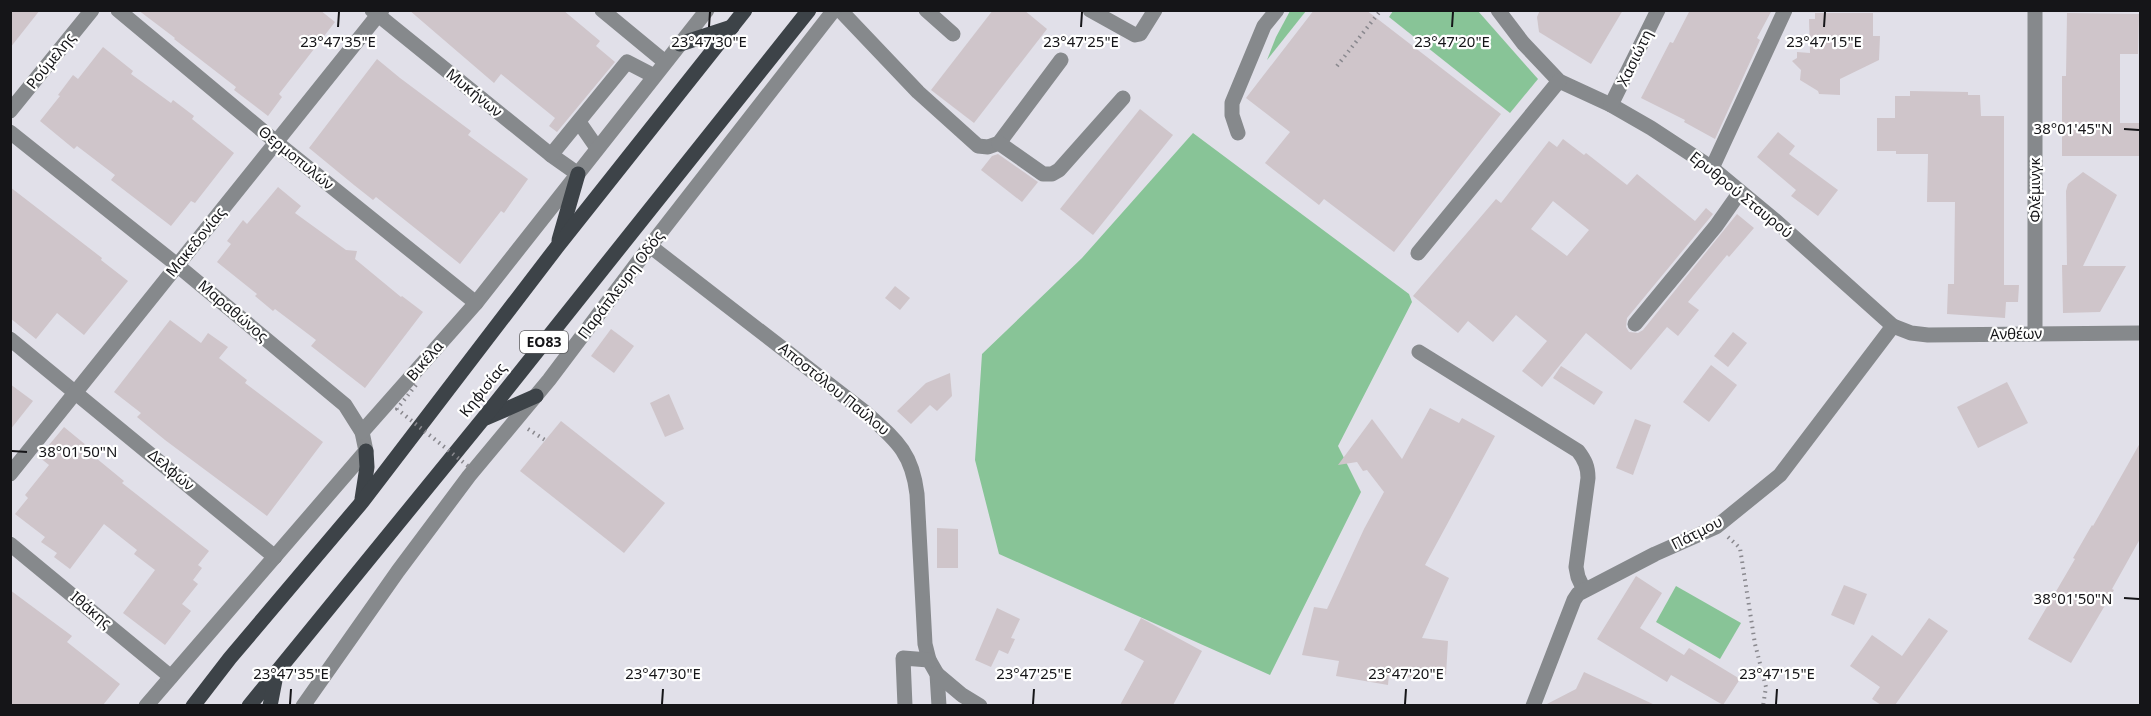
<svg xmlns="http://www.w3.org/2000/svg" width="2151" height="716" font-family="'Noto Sans',sans-serif">
<style>
.green{fill:#88c497}
.building{fill:#cfc5ca;fill-rule:evenodd}
.lines{fill:none;stroke-linecap:round;stroke-linejoin:round}
.path{stroke:#89888e;stroke-width:4;stroke-dasharray:1.5 4.5;stroke-linecap:butt}
.minor{stroke:#86898c;stroke-width:15}
.major{stroke:#3d4348;stroke-width:15}
.path-bridge{stroke:#89888e;stroke-width:4;stroke-dasharray:1.5 4.5;stroke-linecap:butt}
.ticks{fill:none;stroke:#151518;stroke-width:2}
.labels{text-anchor:middle;stroke-width:4.5;stroke-linejoin:round;paint-order:stroke}
.shield{fill:#fff;stroke:#5b5b5d;stroke-width:1.5}
.shield-label{font-size:14px;font-weight:bold;fill:#151518}
.street-label{font-size:15px;fill:#151518;stroke:#fff}
.ticks-label{font-size:15px;text-anchor:middle;fill:#151518;stroke:#fff;stroke-width:4.5;stroke-linejoin:round;paint-order:stroke}
</style>
<rect width="100%" height="100%" fill="#e1e0e9"/>
<g class="green">
<polygon points="1290,11 1306,11 1267,60 1276,37"/>
<polygon points="1393,11 1478,11 1538,79 1510,113 1389,17"/>
<polygon points="1193,133 1409,294 1412,302 1338,446 1361,492 1270,675 999,554 975,460 982,354 1082,258"/>
<polygon points="1676,586 1741,623 1720,659 1656,622"/>
</g>
<g class="building">
<polygon points="10,10 40,10 10,48"/>
<polygon points="138,10 320,10 335,22 279,94 282,97 268,116 234,90 236,87 174,39 175,38"/>
<polygon points="409,10 563,10 600,41 596,46 615,62 557,132 549,126 555,118 501,74 494,83"/>
<polygon points="993,10 1024,10 1047,29 974,123 931,90"/>
<polygon points="1314,10 1366,10 1501,114 1394,252 1324,199 1319,205 1265,163 1290,132 1246,98"/>
<polygon points="1540,10 1623,10 1591,64 1539,32 1537,17"/>
<polygon points="1690,10 1772,10 1757,38 1760,40 1715,139 1684,122 1685,120 1641,98 1670,42 1673,43"/>
<polygon points="1815,13 1873,13 1873,36 1880,36 1879,60 1840,79 1840,95 1819,94 1818,91 1800,80 1801,70 1792,61 1797,58 1797,52 1810,53 1809,19 1815,19"/>
<polygon points="2067,13 2139,14 2138,54 2120,54 2120,123 2140,123 2140,156 2062,156 2062,76 2066,76"/>
<polygon points="103,47 133,71 131,74 171,103 173,100 194,116 192,119 234,153 195,203 191,201 171,226 111,180 115,175 77,146 74,149 40,121 60,96 58,95 73,75 78,79"/>
<polygon points="377,59 400,78 471,131 468,135 528,179 504,213 501,211 460,264 376,197 373,200 354,185 309,148"/>
<polygon points="1910,91 1968,92 1968,95 1980,95 1981,116 2004,116 2004,285 2019,285 2018,302 2006,302 2005,318 1947,314 1948,284 1954,284 1955,202 1927,202 1928,154 1896,154 1896,151 1877,151 1877,118 1895,118 1895,96 1910,96"/>
<polygon points="1140,109 1173,135 1093,235 1060,209"/>
<polygon points="1778,132 1795,146 1789,154 1838,190 1818,216 1791,196 1796,190 1757,157"/>
<path d="M1563,139L1584,155L1586,153L1627,185L1637,174L1695,221L1706,208L1713,214L1627,318L1626,327L1629,332L1638,333L1643,330L1737,214L1754,228L1729,257L1727,255L1688,302L1699,310L1678,336L1667,327L1631,370L1586,333L1542,387L1522,371L1547,341L1516,315L1493,342L1468,321L1458,333L1413,296L1496,199L1501,203L1549,141L1557,147ZM1553,201L1589,230L1567,256L1531,229Z"/>
<polygon points="998,154 1038,182 1022,202 981,170 992,156"/>
<polygon points="2083,172 2117,195 2083,266 2126,266 2100,312 2063,313 2062,265 2067,265 2066,191 2068,184"/>
<polygon points="10,187 102,258 101,260 128,281 84,335 57,313 36,339 10,318"/>
<polygon points="278,187 301,206 295,213 346,250 357,251 355,259 401,297 402,296 423,312 365,388 311,346 316,340 275,309 273,311 255,296 257,294 217,262 231,244 227,241 243,220 247,224"/>
<polygon points="895,286 910,298 900,310 885,298"/>
<polygon points="170,320 201,343 208,333 228,347 219,358 247,380 245,383 323,442 267,516 165,440 137,417 141,413 114,392"/>
<polygon points="611,329 634,346 614,373 591,356"/>
<polygon points="1733,332 1747,343 1728,367 1714,356"/>
<polygon points="1711,365 1737,385 1709,422 1683,402"/>
<polygon points="1561,366 1603,392 1594,405 1553,378"/>
<polygon points="950,373 952,396 937,411 930,405 911,424 897,411 926,383"/>
<polygon points="2007,382 2028,423 1978,448 1957,407"/>
<polygon points="10,384 33,401 10,430"/>
<polygon points="669,394 684,429 665,437 650,403"/>
<polygon points="1430,408 1459,423 1462,418 1495,436 1425,565 1449,578 1422,638 1448,641 1446,675 1413,673 1412,678 1389,674 1388,685 1336,676 1339,661 1302,655 1314,607 1327,609 1364,529 1384,492 1367,470 1363,471 1357,462 1338,465 1372,419 1402,459"/>
<polygon points="1635,419 1651,425 1633,475 1616,468"/>
<polygon points="561,421 665,503 624,553 520,471"/>
<polygon points="64,427 98,455 96,458 124,481 122,483 209,551 198,565 202,568 193,580 198,584 182,604 191,611 165,645 123,613 155,570 134,554 137,550 104,524 70,569 54,557 57,553 41,542 45,537 15,514 28,498 25,495 49,465 39,457"/>
<polygon points="2140,443 2140,539 2112,589 2114,590 2071,663 2028,639 2075,559 2073,558 2092,525 2093,526"/>
<polygon points="937,528 958,529 958,568 937,568"/>
<polygon points="1636,576 1662,593 1640,628 1684,655 1689,648 1740,679 1723,705 1671,675 1667,682 1597,639"/>
<polygon points="1844,585 1867,594 1854,625 1831,615"/>
<polygon points="10,590 72,636 67,642 120,684 103,705 10,705"/>
<polygon points="997,608 1020,619 1011,638 1015,639 1008,654 999,650 991,667 975,660"/>
<polygon points="1141,618 1202,651 1173,705 1120,705 1144,661 1124,650"/>
<polygon points="1929,618 1948,631 1895,705 1881,705 1872,699 1880,687 1850,666 1872,635 1902,656"/>
<polygon points="1584,672 1655,705 1545,705 1576,689"/>
</g>
<g class="lines">
<g class="path">
<polyline points="1337,66 1381,10"/>
<polyline points="528,429 545,440"/>
<polyline points="1728,537 1740,548 1755,644 1766,687 1763,706"/>
</g>
<g class="minor">
<polyline points="118,10 276,142 476,303"/>
<polyline points="372,10 551,155 578,174"/>
<polyline points="602,10 665,62"/>
<polyline points="840,10 918,92 978,146 988,147 999,143 1061,60"/>
<polyline points="926,10 953,34"/>
<polyline points="1090,10 1135,35 1140,34 1155,10"/>
<polyline points="1498,10 1523,43 1559,81 1611,105 1651,128 1712,168 1777,222 1893,326 1911,333 1928,335 2140,333"/>
<polyline points="1611,105 1658,10"/>
<polyline points="10,111 92,10"/>
<polyline points="579,122 597,148"/>
<polyline points="10,132 177,265 345,405 362,432 366,451 146,706"/>
<polyline points="1238,133 1232,115 1232,103 1264,26 1277,10"/>
<polyline points="999,143 1043,174 1052,174 1059,170 1123,98"/>
<polyline points="551,155 627,62 654,76"/>
<polyline points="1712,168 1785,10"/>
<path d="M650,246L866,413C896,440 912,452 917,494L925,644L929,660L937,674L939,706"/>
<polyline points="1418,253 1559,81"/>
<polyline points="1635,324 1716,226 1740,192"/>
<polyline points="2035,333 2035,10"/>
<polyline points="10,339 275,557"/>
<path d="M1419,352L1578,451C1585,460 1588,467 1588,478L1576,567L1578,577L1584,590"/>
<polyline points="362,432 476,303 707,10"/>
<polyline points="10,474 382,10"/>
<polyline points="10,544 171,677"/>
<polyline points="937,674 962,695 980,706"/>
<polyline points="303,706 398,571 469,476 549,380 650,246 834,10"/>
<polyline points="905,706 903,658 929,660"/>
<polyline points="1533,706 1574,600 1578,594 1655,554 1716,527 1780,475 1893,326"/>
</g>
<g class="major">
<polyline points="680,44 732,27"/>
<polyline points="559,240 578,174"/>
<polyline points="486,418 536,396"/>
<polyline points="362,499 367,467 366,451"/>
<polyline points="193,706 230,658 362,502 557,247 745,10"/>
<polyline points="249,706 483,419 809,10"/>
<polyline points="270,706 276,675"/>
</g>
<polyline class="path-bridge" points="416,385 397,409 473,470"/>
</g>
<path class="ticks" d="M338,27L339,12M709,27L710,12M1081,27L1082,12M1452,27L1453,12M1824,27L1825,12M2124,129L2139,130M12,451L27,452M2124,598L2139,599M290,704L291,689M662,704L663,689M1033,704L1034,689M1405,704L1406,689M1776,704L1777,689"/>
<g class="labels">
<rect class="shield" x="520" y="331" width="48" height="22" rx="4.5"/>
<g class="shield-label">
<text x="544" y="347">ΕΟ83</text>
</g>
<g class="street-label">
<text transform="translate(1635 58) rotate(-64)" y="5">Χασιώτη</text>
<text transform="translate(51 61) rotate(-51)" y="5">Ρούμελης</text>
<text transform="translate(474 93) rotate(39)" y="5">Μυκήνων</text>
<text transform="translate(296 158) rotate(39)" y="5">Θερμοπυλών</text>
<text transform="translate(2035 190) rotate(-90)" y="5">Φλέμινγκ</text>
<text transform="translate(1741 195) rotate(39)" y="5">Ερυθρού Σταυρού</text>
<text transform="translate(196 242) rotate(-51)" y="5">Μακεδονίας</text>
<text transform="translate(621 285) rotate(-53)" y="5">Παράπλευρη Οδός</text>
<text transform="translate(233 311) rotate(40)" y="5">Μαραθώνος</text>
<text transform="translate(2016 334) rotate(-1)" y="5">Ανθέων</text>
<text transform="translate(425 361) rotate(-49)" y="5">Βικέλα</text>
<text transform="translate(834 389) rotate(39)" y="5">Αποστόλου Παύλου</text>
<text transform="translate(483 390) rotate(-51)" y="5">Κηφισίας</text>
<text transform="translate(171 470) rotate(40)" y="5">Δελφών</text>
<text transform="translate(1697 533) rotate(-27)" y="5">Πάτμου</text>
<text transform="translate(91 610) rotate(40)" y="5">Ιθάκης</text>
</g>
</g>
<g class="ticks-label">
<text x="338" y="47">23°47'35"E</text>
<text x="709" y="47">23°47'30"E</text>
<text x="1081" y="47">23°47'25"E</text>
<text x="1452" y="47">23°47'20"E</text>
<text x="1824" y="47">23°47'15"E</text>
<text x="2073" y="134">38°01'45"N</text>
<text x="78" y="457">38°01'50"N</text>
<text x="2073" y="604">38°01'50"N</text>
<text x="291" y="679">23°47'35"E</text>
<text x="663" y="679">23°47'30"E</text>
<text x="1034" y="679">23°47'25"E</text>
<text x="1406" y="679">23°47'20"E</text>
<text x="1777" y="679">23°47'15"E</text>
</g>
<rect width="2151" height="716" fill="none" stroke="#151518" stroke-width="24"/>
</svg>
